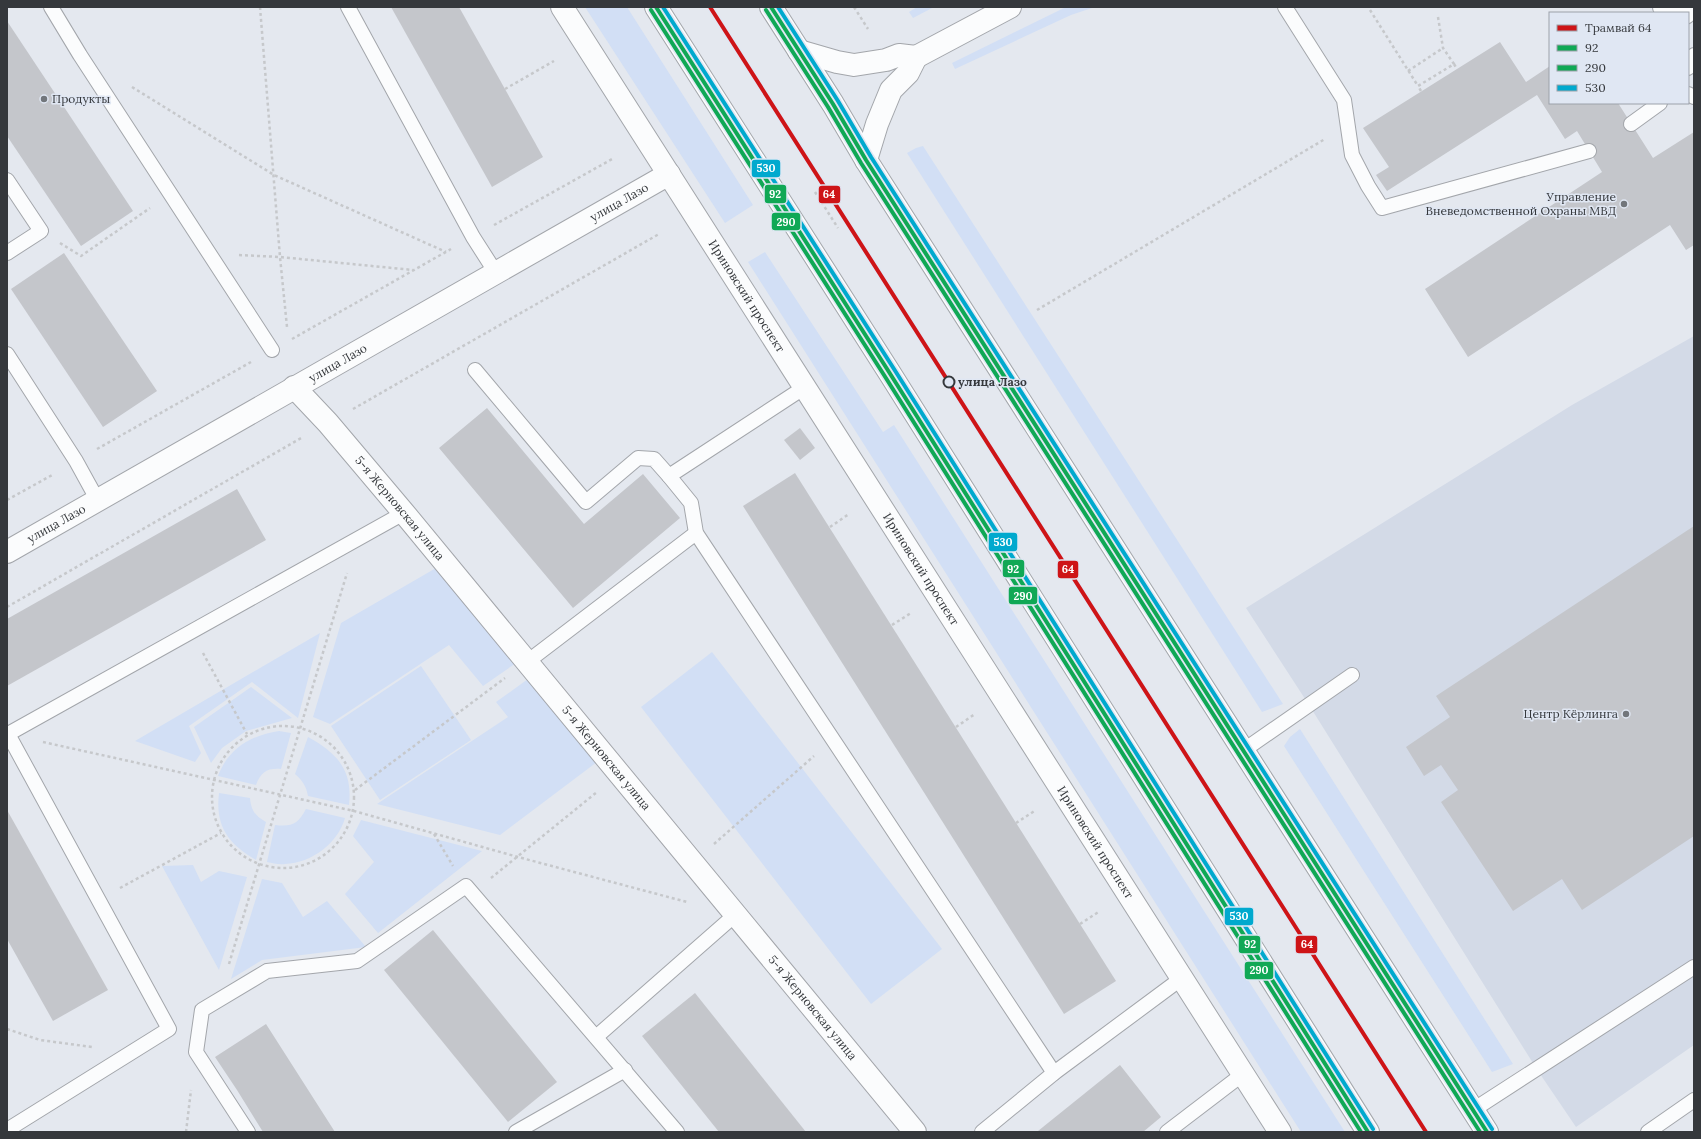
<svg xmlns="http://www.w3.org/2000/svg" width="1701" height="1139" font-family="Lora,serif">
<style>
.built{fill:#d3dae7}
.green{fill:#d2dff5}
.building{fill:#c4c6cb}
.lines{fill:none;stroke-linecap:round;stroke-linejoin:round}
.lane-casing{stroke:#a3a6ab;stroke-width:16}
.street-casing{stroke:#a3a6ab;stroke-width:24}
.secondary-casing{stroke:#a3a6ab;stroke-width:24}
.path{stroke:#c6c8cb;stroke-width:2.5;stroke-dasharray:3 3;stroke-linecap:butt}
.lane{stroke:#fbfcfd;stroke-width:14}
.street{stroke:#fbfcfd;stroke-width:22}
.secondary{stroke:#fbfcfd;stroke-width:22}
.bus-1-casing{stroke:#e0e7f3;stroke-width:7}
.bus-2-casing{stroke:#e0e7f3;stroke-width:7}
.bus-3-casing{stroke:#e0e7f3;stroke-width:7}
.bus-1{stroke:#10a855;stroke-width:4}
.bus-2{stroke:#10a855;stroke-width:4}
.bus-3{stroke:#00a9ce;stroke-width:4}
.tram-1-casing{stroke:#e0e7f3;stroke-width:7}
.tram-1{stroke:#ce1417;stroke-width:4}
.poi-dot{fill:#72767b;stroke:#e0e7f3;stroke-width:1.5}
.stop-dot{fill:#e0e7f3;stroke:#35383c;stroke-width:2}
.labels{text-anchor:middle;stroke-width:3;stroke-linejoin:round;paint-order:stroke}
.poi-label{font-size:12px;fill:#35383c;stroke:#e0e7f3;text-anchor:end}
.street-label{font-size:12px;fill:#35383c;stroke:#e0e7f3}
.stop-label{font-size:12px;font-weight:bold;fill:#35383c;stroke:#e0e7f3;text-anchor:start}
.line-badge{stroke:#e0e7f3;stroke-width:1.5}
.badge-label{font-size:11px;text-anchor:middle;font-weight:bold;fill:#fff}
</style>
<rect width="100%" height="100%" fill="#e4e8ef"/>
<polygon class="built" points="1694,336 1694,1045 1576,1127 1536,1068 1309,705 1246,608 1572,405"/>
<g class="green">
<polygon points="585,7 627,7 753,205 725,223"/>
<polygon points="917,7 934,7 913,18 909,12"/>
<polygon points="1066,7 1095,7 1071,15 955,69 952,63"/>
<polygon points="923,146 1283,704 1262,712 907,153 916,148"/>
<polygon points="765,252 883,432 894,425 1345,1132 1301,1132 748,262"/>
<polygon points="436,568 516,663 483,686 449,645 330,724 313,717 341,623"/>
<polygon points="320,633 298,718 252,682 189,726 201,753 195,762 135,741"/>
<polygon points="712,652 942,949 871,1004 641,707"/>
<polygon points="421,666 471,740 380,800 331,726"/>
<polygon points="528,679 597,762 500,835 377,804 508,717 496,702"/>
<polygon points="251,687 292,718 246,731 222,748 211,763 194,727"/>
<polygon points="1300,729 1513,1064 1492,1072 1284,746 1290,737"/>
<path d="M279,731L291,733L281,769C267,768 261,772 256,785L218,776C228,749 251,735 279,731Z"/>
<path d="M308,737C337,753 353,770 349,805L308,796C306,786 303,781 295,774Z"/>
<path d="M219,793L250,798C251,810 255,816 266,822L256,860C228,844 215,826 219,793Z"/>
<path d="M306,809L345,818C338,843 312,863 285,864C279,865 273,863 267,862L275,825C292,827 298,824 306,809Z"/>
<polygon points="361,820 482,851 378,933 345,894 374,862 353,836"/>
<polygon points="193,865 201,882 219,871 247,877 219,970 162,866"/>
<polygon points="262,879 282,883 303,917 327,901 366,947 262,960 231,979"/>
</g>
<g class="building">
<polygon points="391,7 459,7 543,157 492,187"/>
<polygon points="7,21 133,211 81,246 7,136"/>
<polygon points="1500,42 1526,82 1550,66 1550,103 1618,103 1653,158 1694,132 1694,245 1686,250 1670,225 1468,357 1425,289 1602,172 1577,131 1565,139 1537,95 1387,191 1376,175 1389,167 1363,128"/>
<polygon points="64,253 157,391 103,427 11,289"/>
<polygon points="487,408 584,524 643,474 680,518 573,608 439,448"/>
<polygon points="800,428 815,448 800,460 784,440"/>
<polygon points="795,473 1116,981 1064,1014 743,506"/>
<polygon points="237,489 266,540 7,686 7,619"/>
<polygon points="1694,526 1694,836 1582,910 1562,879 1513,911 1441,802 1458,790 1441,765 1424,776 1406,747 1450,717 1436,696"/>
<polygon points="7,810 108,990 53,1021 7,939"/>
<polygon points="433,930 557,1082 508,1122 384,970"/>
<polygon points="695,993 806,1132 719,1132 642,1036"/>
<polygon points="266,1024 335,1132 263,1132 237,1090 215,1057"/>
<polygon points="1120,1065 1161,1117 1143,1132 1039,1132 1038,1131"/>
</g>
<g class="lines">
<g class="lane-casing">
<g id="lane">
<polyline points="51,7 80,55 272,350"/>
<polyline points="348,7 473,237 496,273"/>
<polyline points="1285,7 1344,100 1352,155 1368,186 1382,208 1589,151"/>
<polyline points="1688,68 1694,55"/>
<polyline points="1688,94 1694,97"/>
<polyline points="1631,124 1660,103"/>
<polyline points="7,180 41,231 7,253"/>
<polyline points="7,354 76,461 98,501"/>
<polyline points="475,370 586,502 638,458 654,459 669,476"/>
<polyline points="805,387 669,476 691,503 696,533 1054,1073"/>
<polyline points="527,662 696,533"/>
<polyline points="1244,750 1352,675"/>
<polyline points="596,1037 735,915"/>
<polyline points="1473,1110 1694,967"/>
<polyline points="7,1130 169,1029 8,734 404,513"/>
<polyline points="248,1132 196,1052 202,1010 267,971 357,961 466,886 677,1132"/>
<polyline points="516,1132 625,1070"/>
<polyline points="982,1132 1054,1073 1182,978"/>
<polyline points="1167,1132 1243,1074"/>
<polyline points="1648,1132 1694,1100"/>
</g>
</g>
<g class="street-casing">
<g id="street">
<path id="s1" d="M562,7L1280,1132"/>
<polyline points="1664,7 1685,13"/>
<polyline points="799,51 837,62 854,65 886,60 899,55 916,57 908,73 891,90 877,124 866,160"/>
<polyline points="916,57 1010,7"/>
<path id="s2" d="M294,387L328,423L404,513L915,1132"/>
<path id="s3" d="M7,552L669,174"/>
</g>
</g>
<g class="secondary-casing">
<g id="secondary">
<polyline points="656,7 889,372 1368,1132"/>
<polyline points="771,7 833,104 866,160 1487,1132"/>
</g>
</g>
<g class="path">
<polyline points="260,7 280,257 287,327"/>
<polyline points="854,7 868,29"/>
<polyline points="1370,10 1418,86"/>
<polyline points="1438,17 1443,48 1454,64"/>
<polyline points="1408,71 1443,48"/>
<polyline points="132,87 274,175 446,252"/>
<polyline points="505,89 554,61"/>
<polyline points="1421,91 1418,86 1454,64 1457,69"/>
<polyline points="815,192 838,228"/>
<polyline points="494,225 614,158"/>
<polyline points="60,243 81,256 150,208"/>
<polyline points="239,255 280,257 413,270"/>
<polyline points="1037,310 1325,139"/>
<polyline points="292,339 451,249"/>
<polyline points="353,409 659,234"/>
<polyline points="97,449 251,362"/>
<polyline points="7,500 54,474"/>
<polyline points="830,527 849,514"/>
<polyline points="7,607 303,437"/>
<polyline points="892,625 911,613"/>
<polyline points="203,653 247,734"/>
<circle cx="283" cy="797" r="71"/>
<polyline points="956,727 975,714"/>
<polyline points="43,742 354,811 518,857 687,902"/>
<polyline points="355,790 505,678"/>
<polyline points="1016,823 1036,810"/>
<polyline points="434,834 453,866"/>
<polyline points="714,844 814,756"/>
<polyline points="491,878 597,792"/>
<polyline points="120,888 221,833"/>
<polyline points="1080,924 1100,911"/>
<polyline points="229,964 347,573"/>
<polyline points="7,1029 40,1040 92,1047"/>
<polyline points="186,1132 191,1090"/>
</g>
<use href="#lane" class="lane"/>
<use href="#street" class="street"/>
<use href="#secondary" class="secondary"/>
<g class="bus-1-casing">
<g id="bus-1">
<polyline points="656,7 889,372 1368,1132"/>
<polyline points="771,7 833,104 866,160 1487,1132"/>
</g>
</g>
<g class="bus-2-casing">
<g id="bus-2">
<polyline points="651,10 884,375 1361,1132"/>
<polyline points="766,10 828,107 861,163 1480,1132"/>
</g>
</g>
<g class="bus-3-casing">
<g id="bus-3">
<polyline points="663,7 894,369 1373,1129"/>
<polyline points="778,7 838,101 871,157 1492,1129"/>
</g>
</g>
<use href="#bus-1" class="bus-1"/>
<use href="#bus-2" class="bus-2"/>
<use href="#bus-3" class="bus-3"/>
<g class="tram-1-casing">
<polyline id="tram-1" points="710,7 1426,1132"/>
</g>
<use href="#tram-1" class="tram-1"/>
</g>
<g class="poi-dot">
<circle cx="44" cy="99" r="4"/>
<circle cx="1624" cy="204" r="4"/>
<circle cx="1626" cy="714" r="4"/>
</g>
<circle class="stop-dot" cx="949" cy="382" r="5.5"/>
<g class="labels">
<g class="poi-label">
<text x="52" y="103" text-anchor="start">Продукты</text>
<text x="1616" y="201">Управление<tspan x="1616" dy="14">Вневедомственной Охраны МВД</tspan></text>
<text x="1618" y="718">Центр Кёрлинга</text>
</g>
<g class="street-label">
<text dy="4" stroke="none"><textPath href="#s3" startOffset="705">улица Лазо</textPath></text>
<text dy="4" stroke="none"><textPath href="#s1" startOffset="343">Ириновский проспект</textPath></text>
<text dy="4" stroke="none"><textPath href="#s3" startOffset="381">улица Лазо</textPath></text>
<text dy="4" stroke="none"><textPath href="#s2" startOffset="161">5-я Жерновская улица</textPath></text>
<text dy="4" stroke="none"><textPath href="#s3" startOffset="57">улица Лазо</textPath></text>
<text dy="4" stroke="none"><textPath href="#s1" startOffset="667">Ириновский проспект</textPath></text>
<text dy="4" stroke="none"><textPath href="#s2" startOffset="485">5-я Жерновская улица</textPath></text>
<text dy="4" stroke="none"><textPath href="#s1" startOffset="991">Ириновский проспект</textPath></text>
<text dy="4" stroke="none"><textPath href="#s2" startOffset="809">5-я Жерновская улица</textPath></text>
</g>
<g class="stop-label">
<text x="958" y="386">улица Лазо</text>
</g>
</g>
<g class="line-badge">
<rect x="751" y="159" width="30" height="19" rx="4" fill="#00a9ce"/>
<rect x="764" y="184" width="23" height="20" rx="4" fill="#10a855"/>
<rect x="818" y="185" width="23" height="19" rx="4" fill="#ce1417"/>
<rect x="771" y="212" width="30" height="19" rx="4" fill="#10a855"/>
<rect x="988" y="532" width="30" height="20" rx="4" fill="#00a9ce"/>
<rect x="1002" y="559" width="23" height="19" rx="4" fill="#10a855"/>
<rect x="1057" y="560" width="22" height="19" rx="4" fill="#ce1417"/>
<rect x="1008" y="586" width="30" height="19" rx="4" fill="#10a855"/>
<rect x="1224" y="907" width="30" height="19" rx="4" fill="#00a9ce"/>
<rect x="1238" y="935" width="23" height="19" rx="4" fill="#10a855"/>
<rect x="1295" y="935" width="23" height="19" rx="4" fill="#ce1417"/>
<rect x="1244" y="961" width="30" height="19" rx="4" fill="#10a855"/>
</g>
<g class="badge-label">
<text x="766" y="172">530</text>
<text x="775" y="198">92</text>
<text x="829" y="198">64</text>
<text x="786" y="226">290</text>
<text x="1003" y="546">530</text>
<text x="1013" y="573">92</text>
<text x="1068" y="573">64</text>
<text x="1023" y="600">290</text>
<text x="1239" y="920">530</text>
<text x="1250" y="948">92</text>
<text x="1307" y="948">64</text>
<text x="1259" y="974">290</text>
</g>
<rect width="1701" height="1139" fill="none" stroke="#35383c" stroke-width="16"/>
<rect x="1549" y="12" width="140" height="92" fill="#e0e7f3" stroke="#9ca1aa"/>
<rect x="1557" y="25" width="20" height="6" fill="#ce1417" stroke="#9ca1aa"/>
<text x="1585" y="32" font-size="12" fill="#35383c">Трамвай 64</text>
<rect x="1557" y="45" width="20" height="6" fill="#10a855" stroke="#9ca1aa"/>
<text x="1585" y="52" font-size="12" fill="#35383c">92</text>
<rect x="1557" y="65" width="20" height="6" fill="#10a855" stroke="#9ca1aa"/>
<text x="1585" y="72" font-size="12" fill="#35383c">290</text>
<rect x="1557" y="85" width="20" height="6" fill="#00a9ce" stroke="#9ca1aa"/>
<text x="1585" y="92" font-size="12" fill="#35383c">530</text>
</svg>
